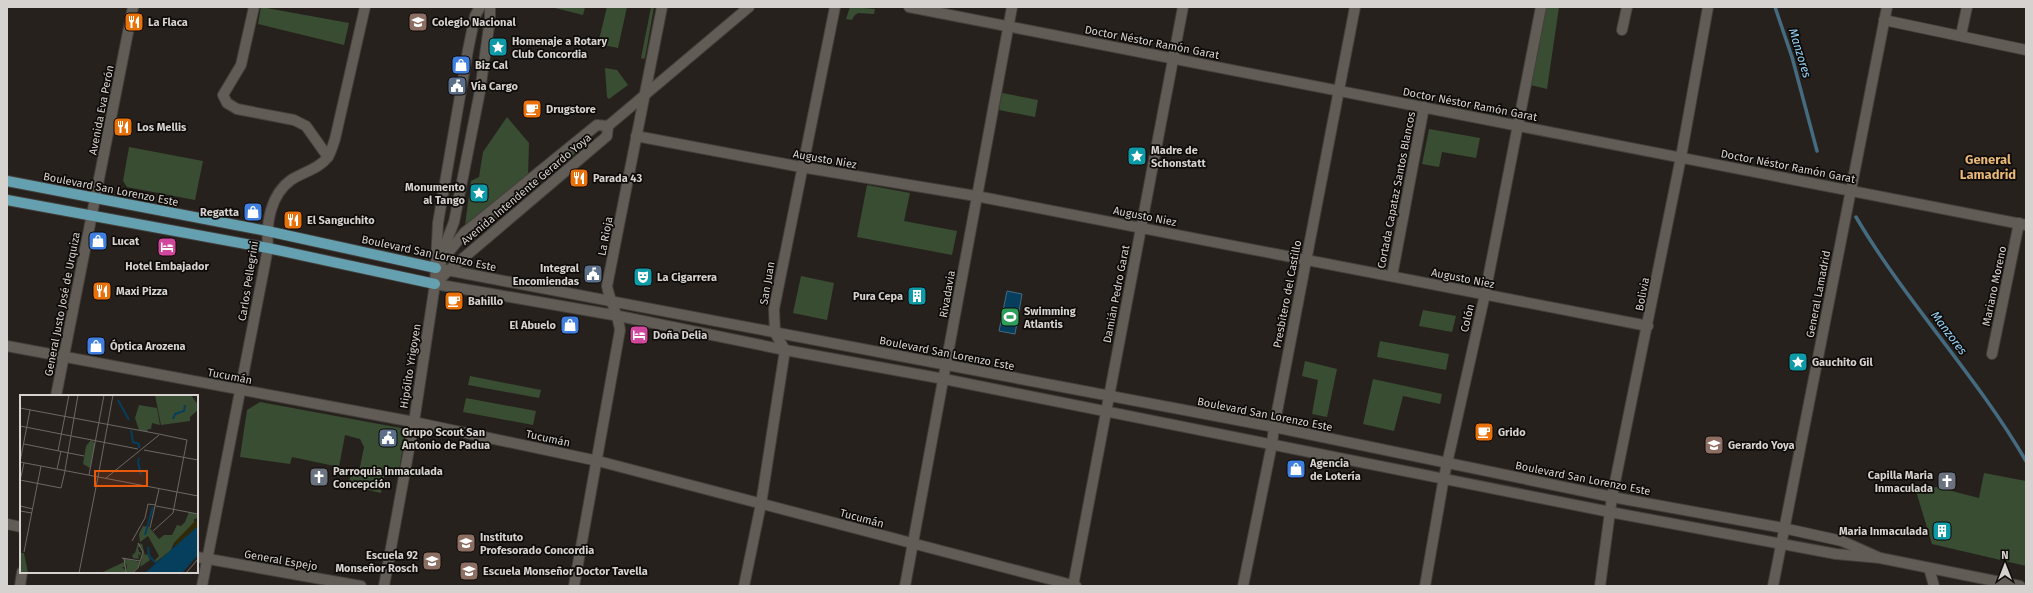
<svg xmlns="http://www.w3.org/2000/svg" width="2033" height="593" font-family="'Fira Sans',sans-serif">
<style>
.green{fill:#394d32}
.water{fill:#053f5d;stroke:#446b7f}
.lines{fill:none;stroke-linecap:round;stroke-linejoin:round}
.stream{stroke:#446b7f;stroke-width:3.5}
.street-casing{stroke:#433f3b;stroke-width:12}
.secondary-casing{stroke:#433f3b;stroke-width:12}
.primary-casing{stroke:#433f3b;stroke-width:12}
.street{stroke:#625c56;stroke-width:10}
.secondary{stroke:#625c56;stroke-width:10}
.primary{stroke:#64a0b0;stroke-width:10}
.labels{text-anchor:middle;stroke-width:3.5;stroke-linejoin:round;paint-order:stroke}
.poi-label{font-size:11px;font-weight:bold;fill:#d6d2cf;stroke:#0e0b09;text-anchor:start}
.street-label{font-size:11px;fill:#d6d2cf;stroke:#0e0b09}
.water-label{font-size:12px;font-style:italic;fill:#95d2fa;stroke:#0e0b09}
.quarter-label{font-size:13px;font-weight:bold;fill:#e9b978;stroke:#0e0b09}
.inset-river{fill:none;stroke:#053f5d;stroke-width:2}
.inset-road{fill:none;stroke:#6d6864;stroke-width:1}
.view{fill:#e8590c;fill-opacity:0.15;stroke:#e8590c;stroke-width:2}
.inset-edge{fill:none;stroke:#d6d2cf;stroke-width:2}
</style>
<rect width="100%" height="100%" fill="#27211d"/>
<g class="green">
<polygon points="261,7 349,23 344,45 258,24"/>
<polygon points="551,7 585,7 583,15"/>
<polygon points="607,7 627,7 618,48 598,44"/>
<polygon points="651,7 654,7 645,58 643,59 641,58"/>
<polygon points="850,7 875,9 874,14 858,13 854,16 852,20 846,19"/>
<polygon points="1546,7 1559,7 1547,89 1530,85"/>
<polygon points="605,68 617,70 628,85 609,99 607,97"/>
<polygon points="1002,93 1038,100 1035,117 999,110"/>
<polygon points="507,117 529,143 528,176 465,225 471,181 479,177 483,152"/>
<polygon points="1429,129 1480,138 1476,158 1442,152 1439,167 1422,164"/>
<polygon points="587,140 589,142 556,169 554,169 554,167"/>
<polygon points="129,147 203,161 195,200 127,187 123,181"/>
<polygon points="538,180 540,183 483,230 481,229 480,227"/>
<polygon points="867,185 910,193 904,221 957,231 952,255 857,237"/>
<polygon points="801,276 834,283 827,320 793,313"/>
<polygon points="1423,310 1456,316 1452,332 1419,326"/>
<polygon points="1380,341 1449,354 1446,370 1377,357"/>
<polygon points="1305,361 1337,369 1327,417 1312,414 1318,380 1302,376"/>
<polygon points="470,376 541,390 539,398 468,385"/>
<polygon points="1373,379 1442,394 1440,404 1403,396 1394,431 1363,424"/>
<polygon points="466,398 536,411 533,425 463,412"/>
<polygon points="260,402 406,429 399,470 386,467 381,493 348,485 352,471 359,472 364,447 360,439 345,435 339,467 292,457 290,464 240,457 247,410"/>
<polygon points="1984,473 2026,481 2026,566 1932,544 1916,491 1936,487 1979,498"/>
</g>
<polygon class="water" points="1007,291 1022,294 1015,334 999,331"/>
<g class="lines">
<g class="stream">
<polyline points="1775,7 1792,57 1817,151"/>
<path d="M1856,217C1906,302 1976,375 2026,461"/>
</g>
<g class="street-casing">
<g id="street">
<polyline points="254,7 241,65 223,95 227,103 237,109 294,120 306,126 328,157"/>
<polyline points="909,7 2026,225"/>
<polyline points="1884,20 2026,50"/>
<polyline points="1622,30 1627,7"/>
<polyline points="1961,35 1967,7"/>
<polyline points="636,136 801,167 976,196 1648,326"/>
<polyline points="439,261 454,222 480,91 490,19 490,7"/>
<polyline points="1392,276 1424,107"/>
<polyline points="7,346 414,422 598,461 1076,586"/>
<polyline points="1992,354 2019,223"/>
<polyline points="7,524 21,527"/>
<polyline points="197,557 361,586"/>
<polyline points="1929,568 1934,586"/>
<path d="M202,586L268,248C266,224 270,195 291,180C303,172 319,169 328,157C331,152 333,145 335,139L365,7"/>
<polyline points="384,586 414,422 435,284 438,223 468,50 475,16 480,7"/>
<path d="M574,586L620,330C618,314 610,302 607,286L662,7"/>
<polyline points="744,586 761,504 785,350 775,333 774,309 835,7"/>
<polyline points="905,586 1012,7"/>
<polyline points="1073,586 1183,7"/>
<polyline points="1243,586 1272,444 1274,427 1355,7"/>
<polyline points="1425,586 1444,477 1485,294 1541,7"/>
<polyline points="1600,586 1612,497 1681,157 1708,7"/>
<polyline points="1773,586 1887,7"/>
</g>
</g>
<g class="secondary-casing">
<g id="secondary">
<polyline points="749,7 608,126 597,125 464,233 436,268 1274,427 1612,497 1783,528 1842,541 1880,558"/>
<polyline points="435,284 619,316 785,350 944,379 1610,512 1836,554 1880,558 2020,586"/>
<polyline points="435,284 448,271 607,136 608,126"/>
<polyline points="56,396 133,7"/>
<polyline points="20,586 22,572"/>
</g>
</g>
<g class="primary-casing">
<g id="primary">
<polyline points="7,181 267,231 436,268"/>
<polyline points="7,200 268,248 435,284"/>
</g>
</g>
<use href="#street" class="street"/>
<use href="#secondary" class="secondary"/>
<use href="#primary" class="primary"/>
</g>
<defs>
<g id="restaurant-square" transform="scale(1)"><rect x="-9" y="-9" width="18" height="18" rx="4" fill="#e8710a" stroke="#0e0b09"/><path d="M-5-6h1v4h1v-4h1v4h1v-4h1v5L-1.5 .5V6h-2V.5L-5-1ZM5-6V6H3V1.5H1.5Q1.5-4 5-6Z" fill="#fff"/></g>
<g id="school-square" transform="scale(1)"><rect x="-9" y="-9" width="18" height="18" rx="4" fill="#8d6e63" stroke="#0e0b09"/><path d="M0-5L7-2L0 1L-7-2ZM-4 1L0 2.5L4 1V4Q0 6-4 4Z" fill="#fff"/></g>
<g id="sight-square" transform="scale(1)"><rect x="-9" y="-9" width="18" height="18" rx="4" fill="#0f9aa8" stroke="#0e0b09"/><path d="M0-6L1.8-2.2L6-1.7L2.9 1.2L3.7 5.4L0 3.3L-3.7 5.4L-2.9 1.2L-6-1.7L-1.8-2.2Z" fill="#fff"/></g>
<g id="shop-square" transform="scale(1)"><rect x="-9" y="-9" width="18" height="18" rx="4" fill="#3f7fe0" stroke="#0e0b09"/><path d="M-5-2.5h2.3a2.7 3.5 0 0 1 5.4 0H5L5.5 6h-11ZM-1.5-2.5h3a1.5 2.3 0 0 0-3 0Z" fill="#fff"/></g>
<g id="civic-square" transform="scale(1)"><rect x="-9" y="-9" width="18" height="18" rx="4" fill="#5c6f8a" stroke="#0e0b09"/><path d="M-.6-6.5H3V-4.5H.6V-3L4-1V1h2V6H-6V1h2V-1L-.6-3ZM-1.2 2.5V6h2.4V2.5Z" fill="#fff"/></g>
<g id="cafe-square" transform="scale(1)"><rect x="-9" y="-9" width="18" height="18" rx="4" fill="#e8710a" stroke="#0e0b09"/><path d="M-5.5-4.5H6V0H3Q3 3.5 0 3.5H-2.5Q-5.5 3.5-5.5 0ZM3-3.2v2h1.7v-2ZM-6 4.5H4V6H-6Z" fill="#fff"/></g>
<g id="hotel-square" transform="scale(1)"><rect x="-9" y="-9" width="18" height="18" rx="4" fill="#d1479c" stroke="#0e0b09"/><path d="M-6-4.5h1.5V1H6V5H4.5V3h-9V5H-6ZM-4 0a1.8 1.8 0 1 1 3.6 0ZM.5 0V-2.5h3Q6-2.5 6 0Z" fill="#fff"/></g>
<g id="theatre-square" transform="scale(1)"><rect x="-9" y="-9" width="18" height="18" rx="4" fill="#0f9aa8" stroke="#0e0b09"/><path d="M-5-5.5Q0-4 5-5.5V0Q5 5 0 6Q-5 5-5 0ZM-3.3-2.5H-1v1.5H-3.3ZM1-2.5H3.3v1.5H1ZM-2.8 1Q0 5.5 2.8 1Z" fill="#fff"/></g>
<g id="building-square" transform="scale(1)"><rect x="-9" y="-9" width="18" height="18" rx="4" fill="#0f9aa8" stroke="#0e0b09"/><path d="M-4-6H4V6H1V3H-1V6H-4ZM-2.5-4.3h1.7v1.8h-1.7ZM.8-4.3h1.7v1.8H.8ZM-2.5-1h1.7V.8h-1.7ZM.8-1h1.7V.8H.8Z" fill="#fff"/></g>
<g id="stadium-square" transform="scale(1)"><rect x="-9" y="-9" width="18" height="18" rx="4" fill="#2e9e5b" stroke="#0e0b09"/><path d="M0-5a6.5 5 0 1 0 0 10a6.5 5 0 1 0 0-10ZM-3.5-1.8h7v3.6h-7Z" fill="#fff"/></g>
<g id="church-square" transform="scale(1)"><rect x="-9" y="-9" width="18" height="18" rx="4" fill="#6b7280" stroke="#0e0b09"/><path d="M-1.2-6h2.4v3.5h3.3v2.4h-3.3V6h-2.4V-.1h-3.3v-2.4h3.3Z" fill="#fff"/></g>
<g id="university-square" transform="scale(1)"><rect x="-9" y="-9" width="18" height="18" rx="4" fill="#8d6e63" stroke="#0e0b09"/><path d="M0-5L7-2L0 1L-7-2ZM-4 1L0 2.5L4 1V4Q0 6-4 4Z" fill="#fff"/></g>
</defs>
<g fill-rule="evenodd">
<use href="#restaurant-square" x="134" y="22"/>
<use href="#school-square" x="418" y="22"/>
<use href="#sight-square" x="498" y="47"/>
<use href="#shop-square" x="461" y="65"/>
<use href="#civic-square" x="457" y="86"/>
<use href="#cafe-square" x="532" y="109"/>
<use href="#restaurant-square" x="123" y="127"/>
<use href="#sight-square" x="1137" y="156"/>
<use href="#restaurant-square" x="579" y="178"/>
<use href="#sight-square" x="479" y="193"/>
<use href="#shop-square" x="253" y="212"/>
<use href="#restaurant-square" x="293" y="220"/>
<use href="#shop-square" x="98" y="241"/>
<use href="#hotel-square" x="167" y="247"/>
<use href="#civic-square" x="593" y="274"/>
<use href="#theatre-square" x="643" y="277"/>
<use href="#restaurant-square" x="102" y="291"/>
<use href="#building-square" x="917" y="296"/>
<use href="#cafe-square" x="454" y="301"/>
<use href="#stadium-square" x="1010" y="317"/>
<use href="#shop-square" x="570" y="325"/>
<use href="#hotel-square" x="639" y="335"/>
<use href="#shop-square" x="96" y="346"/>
<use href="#sight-square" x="1798" y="362"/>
<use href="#cafe-square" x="1484" y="432"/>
<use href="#civic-square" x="388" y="438"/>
<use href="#school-square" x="1714" y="445"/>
<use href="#shop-square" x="1296" y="469"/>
<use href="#church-square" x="319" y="477"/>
<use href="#church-square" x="1947" y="481"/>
<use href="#building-square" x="1942" y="531"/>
<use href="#university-square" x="466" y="543"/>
<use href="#school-square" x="432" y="561"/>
<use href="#school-square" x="469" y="571"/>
</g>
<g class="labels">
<g class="poi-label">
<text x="148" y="26">La Flaca</text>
<text x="432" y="26">Colegio Nacional</text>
<text x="512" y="45">Homenaje a Rotary<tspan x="512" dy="13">Club Concordia</tspan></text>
<text x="475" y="69">Biz Cal</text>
<text x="471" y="90">Vía Cargo</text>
<text x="546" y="113">Drugstore</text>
<text x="137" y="131">Los Mellis</text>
<text x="1151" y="154">Madre de<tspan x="1151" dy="13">Schonstatt</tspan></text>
<text x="593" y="182">Parada 43</text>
<text x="465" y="191" text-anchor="end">Monumento<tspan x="465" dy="13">al Tango</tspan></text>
<text x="239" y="216" text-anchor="end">Regatta</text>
<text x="307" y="224">El Sanguchito</text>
<text x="112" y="245">Lucat</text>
<text x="167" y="270" text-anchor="middle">Hotel Embajador</text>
<text x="579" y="272" text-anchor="end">Integral<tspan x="579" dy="13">Encomiendas</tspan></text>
<text x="657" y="281">La Cigarrera</text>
<text x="116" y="295">Maxi Pizza</text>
<text x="903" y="300" text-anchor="end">Pura Cepa</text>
<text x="468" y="305">Bahillo</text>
<text x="1024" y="315">Swimming<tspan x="1024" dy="13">Atlantis</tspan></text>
<text x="556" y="329" text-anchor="end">El Abuelo</text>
<text x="653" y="339">Doña Delia</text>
<text x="110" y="350">Óptica Arozena</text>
<text x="1812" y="366">Gauchito Gil</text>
<text x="402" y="436">Grupo Scout San<tspan x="402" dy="13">Antonio de Padua</tspan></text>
<text x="1498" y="436">Grido</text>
<text x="1728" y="449">Gerardo Yoya</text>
<text x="1310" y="467">Agencia<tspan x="1310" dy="13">de Lotería</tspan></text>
<text x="333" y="475">Parroquia Inmaculada<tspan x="333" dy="13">Concepción</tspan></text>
<text x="1933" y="479" text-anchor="end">Capilla Maria<tspan x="1933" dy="13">Inmaculada</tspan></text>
<text x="1928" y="535" text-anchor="end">Maria Inmaculada</text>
<text x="480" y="541">Instituto<tspan x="480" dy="13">Profesorado Concordia</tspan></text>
<text x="418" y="559" text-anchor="end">Escuela 92<tspan x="418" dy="13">Monseñor Rosch</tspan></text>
<text x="483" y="575">Escuela Monseñor Doctor Tavella</text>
</g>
<g class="street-label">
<text transform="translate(1152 42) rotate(11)" y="4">Doctor Néstor Ramón Garat</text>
<text transform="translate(1470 104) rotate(11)" y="4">Doctor Néstor Ramón Garat</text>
<text transform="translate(101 110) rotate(-79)" y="4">Avenida Eva Perón</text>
<text transform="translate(825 159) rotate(10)" y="4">Augusto Niez</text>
<text transform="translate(1788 166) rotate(11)" y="4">Doctor Néstor Ramón Garat</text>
<text transform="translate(111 189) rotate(11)" y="4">Boulevard San Lorenzo Este</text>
<text transform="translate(526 189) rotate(-40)" y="4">Avenida Intendente Gerardo Yoya</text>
<text transform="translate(1396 190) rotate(-79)" y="4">Cortada Capataz Santos Blancos</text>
<text transform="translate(1145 216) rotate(11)" y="4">Augusto Niez</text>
<text transform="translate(605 236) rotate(-79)" y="4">La Rioja</text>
<text transform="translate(429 253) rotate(12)" y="4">Boulevard San Lorenzo Este</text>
<text transform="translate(1463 278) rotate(11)" y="4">Augusto Niez</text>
<text transform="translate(248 281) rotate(-81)" y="4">Carlos Pellegrini</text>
<text transform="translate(767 283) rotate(-80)" y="4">San Juan</text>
<text transform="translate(1994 286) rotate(-78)" y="4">Mariano Moreno</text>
<text transform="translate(947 294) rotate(-80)" y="4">Rivadavia</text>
<text transform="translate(1116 294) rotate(-79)" y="4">Damián Pedro Garat</text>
<text transform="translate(1287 294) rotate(-79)" y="4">Presbítero del Castillo</text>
<text transform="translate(1642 294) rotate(-79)" y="4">Bolivia</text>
<text transform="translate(1818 294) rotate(-79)" y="4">General Lamadrid</text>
<text transform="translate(62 304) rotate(-79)" y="4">General Justo José de Urquiza</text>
<text transform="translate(1467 318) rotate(-77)" y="4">Colón</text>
<text transform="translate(947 353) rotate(11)" y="4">Boulevard San Lorenzo Este</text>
<text transform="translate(410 366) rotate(-81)" y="4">Hipólito Yrigoyen</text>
<text transform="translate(230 376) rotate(11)" y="4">Tucumán</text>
<text transform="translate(1265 414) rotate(11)" y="4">Boulevard San Lorenzo Este</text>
<text transform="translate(548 438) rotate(12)" y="4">Tucumán</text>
<text transform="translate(1583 478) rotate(11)" y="4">Boulevard San Lorenzo Este</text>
<text transform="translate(862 518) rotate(15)" y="4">Tucumán</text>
<text transform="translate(281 560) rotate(10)" y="4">General Espejo</text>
</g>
<g class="water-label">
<text transform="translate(1800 53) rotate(73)" y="4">Manzores</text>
<text transform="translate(1949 333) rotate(53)" y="4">Manzores</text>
</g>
<g class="quarter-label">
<text x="1988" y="164">General<tspan x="1988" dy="15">Lamadrid</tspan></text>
</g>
</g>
<g transform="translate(20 395)">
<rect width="178" height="178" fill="#27211d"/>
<path d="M135,0H171L178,10V15L170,22V26L141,30ZM119,10L137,13L140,30L132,28L131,34H128L127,37L119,35L115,23ZM71,45L75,48L70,73L63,69L66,51ZM169,117L177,119L178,123L174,124V128L154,148L151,155L136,167L135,165L139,161L128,141L120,147L119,139L123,131L129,132L139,144L144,140H152L157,130L161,131L165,127ZM118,148L122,149L125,160L127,159L130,165L120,172L123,157L121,152H118L119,157H121L120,161L118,159L119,164L113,163L112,160L115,158ZM1,158H4L8,178H0ZM103,163L119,167L118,172L111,178H81L104,167L106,172H102L106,176L107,171Z" fill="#394d32"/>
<path d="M178,123V131L155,152L154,148Z" fill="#322908"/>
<path d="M178,131V160L162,178H125Z" fill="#053f5d"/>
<path class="inset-river" d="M98,5L109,25M153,24L155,19L164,16L165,10M111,35L113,47L119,49V53M119,63L118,67L121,80M125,140L133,112M128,152L129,161L136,168"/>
<path class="inset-road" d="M0,13L139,39M0,31L118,54M139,39L167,45M4,49L64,61M124,55L178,65M38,56L49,0M0,67L10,15M0,67L178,101M37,74L41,56M45,75L58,0M69,80L84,0M78,82L93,0M86,83L139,40M0,85L41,93L45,76M0,86L4,68M18,86L21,71M0,111L13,114M136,111L178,119M0,116L12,118M130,133L139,94M133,136L153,118L167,45M112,146L125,123L128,109L136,110M4,157L18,86M102,163L120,166M104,163L106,177M59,178L78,82M112,178L118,173L123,157L118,148M166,178L178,164"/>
<path class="view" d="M75,76H127V91H75Z"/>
<rect width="178" height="178" class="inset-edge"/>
</g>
<rect width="2033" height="593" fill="none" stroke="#d6d2cf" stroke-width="16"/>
<g transform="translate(2005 565)" stroke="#0e0b09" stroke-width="3" paint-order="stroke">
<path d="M0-3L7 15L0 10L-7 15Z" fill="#d6d2cf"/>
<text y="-6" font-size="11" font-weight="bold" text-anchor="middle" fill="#d6d2cf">N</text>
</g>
</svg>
